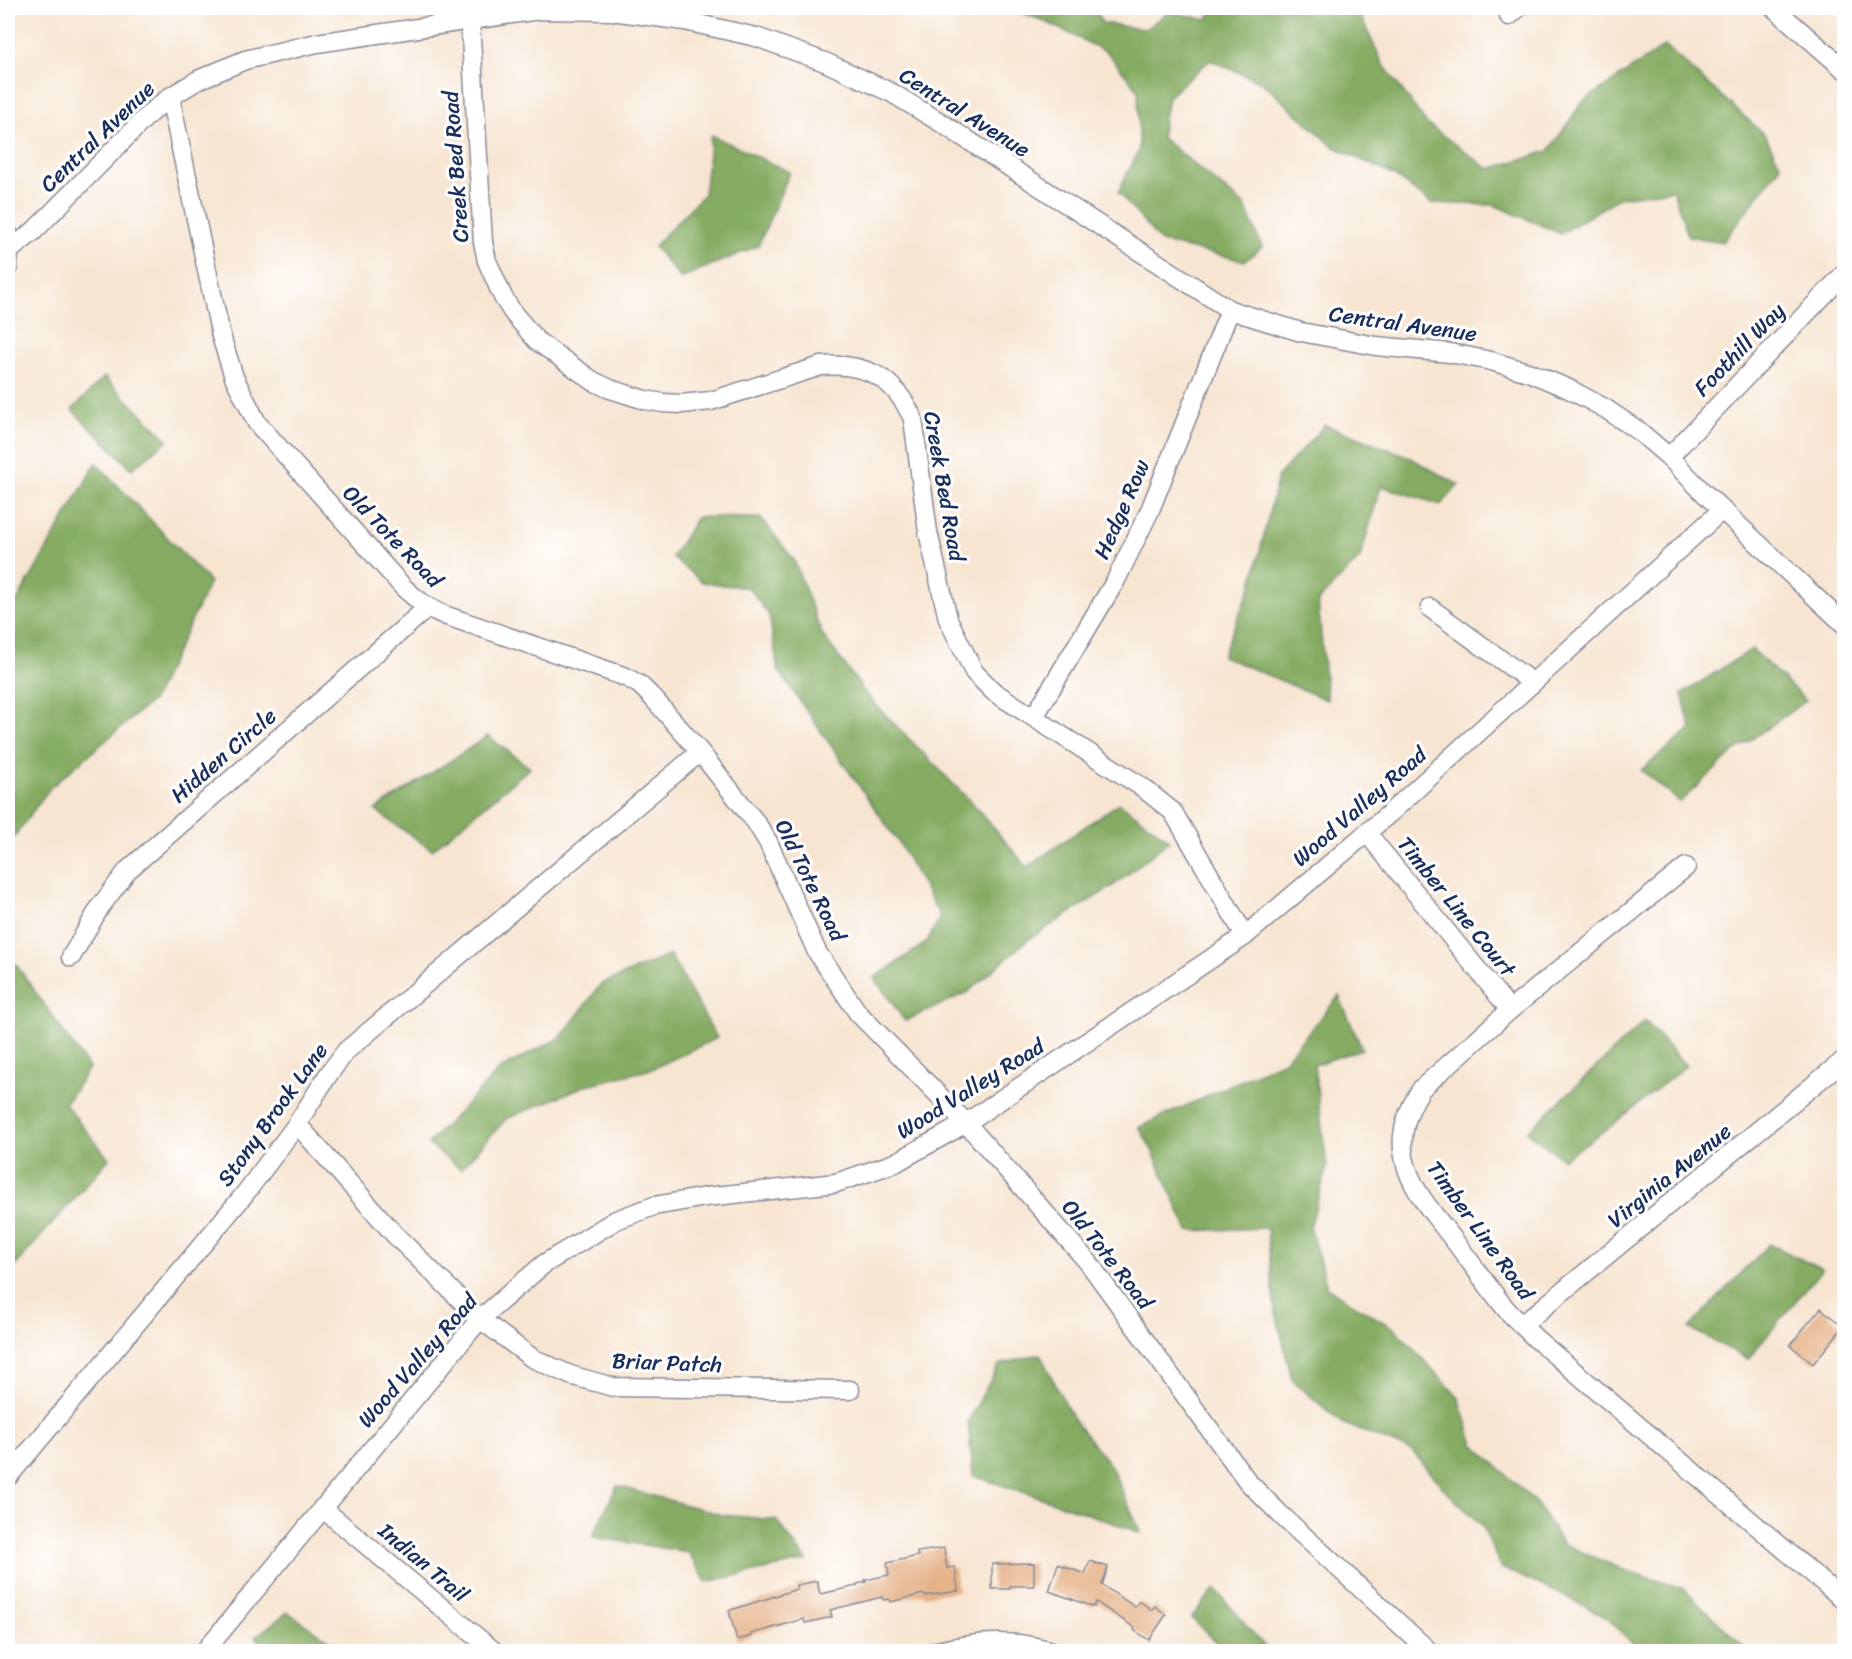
<svg xmlns="http://www.w3.org/2000/svg" width="1852" height="1659" font-family="Sriracha,sans-serif">
<style>
.forest{fill:#85ac62;stroke:#506e60;stroke-width:1.5}
.building{fill:#e5b186}
.lines{fill:none;stroke-linecap:round;stroke-linejoin:round}
.street-casing{stroke:#898a98;stroke-width:21}
.street{stroke:#fff;stroke-width:18}
.labels{text-anchor:middle;stroke-width:6;stroke-linejoin:round;paint-order:stroke}
.street-label{font-size:22px;fill:#1b2f5e;stroke:#fff}
</style>
<rect width="100%" height="100%" fill="#fff"/>
<filter id="ink" filterUnits="userSpaceOnUse"><feTurbulence type="fractalNoise" baseFrequency=".0167" numOctaves="2"/><feDisplacementMap in="SourceGraphic" scale="12" xChannelSelector="R" yChannelSelector="G"/><feConvolveMatrix kernelMatrix="1 2 1 2 8 2 1 2 1" color-interpolation-filters="sRGB"/></filter>
<filter id="wash" filterUnits="userSpaceOnUse"><feTurbulence type="fractalNoise" baseFrequency=".008" numOctaves="4" result="noise"/><feDisplacementMap in="SourceGraphic" scale="24" xChannelSelector="R" yChannelSelector="G"/><feGaussianBlur stdDeviation="1.35" result="paint"/><feColorMatrix in="noise" values="0 0 0 0 0 0 0 0 0 0 0 0 0 0 0 0 0 1.4 0 .05"/><feComposite in="paint" operator="in"/></filter>
<g filter="url(#wash)">
<rect width="100%" height="100%" fill="#f7e5d1"/>
<g class="forest">
<polygon points="1008,8 1095,8 1102,23 1145,29 1170,11 1206,20 1215,8 1360,8 1358,11 1383,64 1426,123 1489,169 1549,151 1582,102 1665,46 1765,135 1781,166 1723,242 1688,236 1673,190 1620,197 1561,234 1494,205 1431,203 1395,176 1333,146 1261,82 1210,60 1168,97 1161,137 1245,206 1262,247 1245,261 1161,242 1118,192 1139,150 1138,90 1107,52 1044,21"/>
<polygon points="711,135 790,172 758,246 680,278 654,246 704,194"/>
<polygon points="104,377 168,440 132,469 72,410"/>
<polygon points="1325,425 1407,456 1459,485 1441,505 1381,486 1360,558 1318,601 1327,700 1222,656 1252,584 1278,476"/>
<polygon points="96,463 210,582 153,700 50,788 8,845 8,617"/>
<polygon points="697,517 761,518 794,560 822,634 869,698 975,806 1027,867 1119,803 1170,840 1116,884 1029,939 968,992 905,1021 874,978 927,942 940,916 899,843 778,670 769,615 749,588 702,582 672,557"/>
<polygon points="1752,649 1806,701 1735,751 1680,802 1641,770 1691,729 1682,694"/>
<polygon points="488,736 530,768 432,850 375,810"/>
<polygon points="8,953 89,1068 65,1104 109,1159 8,1274"/>
<polygon points="670,955 717,1038 652,1069 587,1085 506,1119 461,1169 428,1144 500,1069 561,1037 601,984"/>
<polygon points="1339,996 1362,1049 1314,1065 1327,1167 1310,1227 1327,1288 1395,1329 1459,1398 1474,1444 1538,1505 1563,1544 1622,1569 1684,1589 1748,1651 1640,1651 1606,1617 1561,1594 1501,1568 1483,1527 1444,1489 1412,1451 1342,1423 1292,1380 1274,1304 1267,1228 1188,1231 1152,1150 1139,1127 1284,1061"/>
<polygon points="1645,1021 1686,1066 1611,1126 1563,1159 1527,1132"/>
<polygon points="1769,1244 1822,1269 1748,1359 1689,1328"/>
<polygon points="1040,1354 1073,1419 1111,1466 1141,1533 1060,1504 973,1476 968,1421 999,1365"/>
<polygon points="617,1486 723,1515 776,1520 807,1561 706,1582 688,1552 592,1537"/>
<polygon points="1215,1589 1267,1649 1271,1651 1226,1651 1191,1618"/>
<polygon points="288,1612 345,1651 264,1651 255,1637"/>
</g>
<g id="blocks">
<g class="building">
<polygon points="1821,1308 1843,1327 1813,1364 1790,1345"/>
<polygon points="944,1548 947,1568 955,1567 958,1591 924,1596 923,1594 890,1602 889,1599 883,1600 882,1597 830,1610 832,1617 805,1623 804,1619 751,1634 752,1636 737,1640 729,1611 731,1610 797,1589 796,1585 817,1581 820,1594 857,1586 857,1584 866,1582 865,1580 889,1575 887,1563 918,1556 917,1552"/>
<polygon points="1090,1561 1108,1567 1102,1585 1135,1607 1139,1601 1152,1610 1155,1606 1166,1615 1149,1640 1134,1630 1135,1628 1096,1602 1094,1607 1049,1591 1058,1564 1085,1574"/>
<polygon points="1034,1563 1034,1586 1010,1586 1010,1589 992,1589 992,1564"/>
</g>
</g>
</g>
<g filter="url(#ink)">
<use href="#blocks" fill-opacity="0" stroke="#898a98" stroke-width="1.5"/>
<g class="lines">
<g class="street-casing">
<g id="street">
<polyline points="1774,8 1844,69"/>
<polyline points="1509,16 1518,8"/>
<path d="M470,20L483,242L487,261L503,297L513,313L537,341L593,381L610,389L645,400L663,403L681,404L711,401L821,366C866,362 895,378 913,419L928,532L948,619L974,672L994,692L1142,787L1173,812L1245,936"/>
<path d="M170,97L221,336L234,377L257,423L403,587C416,599 427,608 444,615L626,677L640,685L653,698L700,752L757,824L768,842L817,952L858,1013L966,1123L1088,1262L1248,1482L1281,1515L1430,1652"/>
<polyline points="8,233 9,251 8,268"/>
<polyline points="9,251 34,231 150,113 170,97 198,80 245,60 317,43 539,10 612,11 685,21 756,37 825,62 892,93 943,124 1230,310 1301,332 1376,346 1450,353 1491,361 1531,373 1569,389 1606,409 1640,432 1669,457 1702,491 1844,624"/>
<polyline points="1669,457 1844,274"/>
<polyline points="1430,608 1533,683"/>
<polyline points="1034,717 1116,580 1150,510 1230,310"/>
<polyline points="1367,833 1510,1010"/>
<path d="M1686,867L1510,1010L1422,1088C1408,1109 1399,1132 1404,1157C1410,1189 1434,1214 1453,1239C1471,1262 1487,1286 1506,1309C1515,1319 1525,1328 1535,1338L1844,1600"/>
<polyline points="71,957 100,907 128,870 427,608"/>
<polyline points="297,1124 395,1235 480,1319 532,1358 570,1375 613,1387 850,1390"/>
<polyline points="1522,1325 1844,1060"/>
<polyline points="8,1477 244,1195 297,1124 328,1075 346,1051 700,752"/>
<polyline points="322,1508 495,1652"/>
<polyline points="204,1652 480,1319 544,1264 616,1220 654,1206 706,1197 836,1183 895,1163 966,1123 1245,936 1390,813 1722,510"/>
<path d="M933,1652C973,1642 1014,1638 1054,1652"/>
</g>
</g>
<use href="#street" class="street"/>
</g>
</g>
<g class="labels">
<g class="street-label">
<text transform="translate(965 112) rotate(32)" y="8">Central Avenue</text>
<text transform="translate(97 136) rotate(-44)" y="8">Central Avenue</text>
<text transform="translate(455 167) rotate(-94)" y="8">Creek Bed Road</text>
<text transform="translate(1403 323) rotate(8)" y="8">Central Avenue</text>
<text transform="translate(1739 349) rotate(-46)" y="8">Foothill Way</text>
<text transform="translate(945 486) rotate(80)" y="8">Creek Bed Road</text>
<text transform="translate(1121 509) rotate(-66)" y="8">Hedge Row</text>
<text transform="translate(393 536) rotate(46)" y="8">Old Tote Road</text>
<text transform="translate(223 755) rotate(-41)" y="8">Hidden Circle</text>
<text transform="translate(1359 806) rotate(-41)" y="8">Wood Valley Road</text>
<text transform="translate(811 880) rotate(64)" y="8">Old Tote Road</text>
<text transform="translate(1457 906) rotate(51)" y="8">Timber Line Court</text>
<text transform="translate(970 1088) rotate(-32)" y="8">Wood Valley Road</text>
<text transform="translate(272 1114) rotate(-54)" y="8">Stony Brook Lane</text>
<text transform="translate(1669 1175) rotate(-39)" y="8">Virginia Avenue</text>
<text transform="translate(1481 1230) rotate(54)" y="8">Timber Line Road</text>
<text transform="translate(1108 1254) rotate(52)" y="8">Old Tote Road</text>
<text transform="translate(417 1360) rotate(-49)" y="8">Wood Valley Road</text>
<text transform="translate(667 1362) rotate(2)" y="8">Briar Patch</text>
<text transform="translate(424 1562) rotate(40)" y="8">Indian Trail</text>
</g>
</g>
<rect width="1852" height="1659" fill="none" stroke="#fff" stroke-width="30"/>
</svg>
